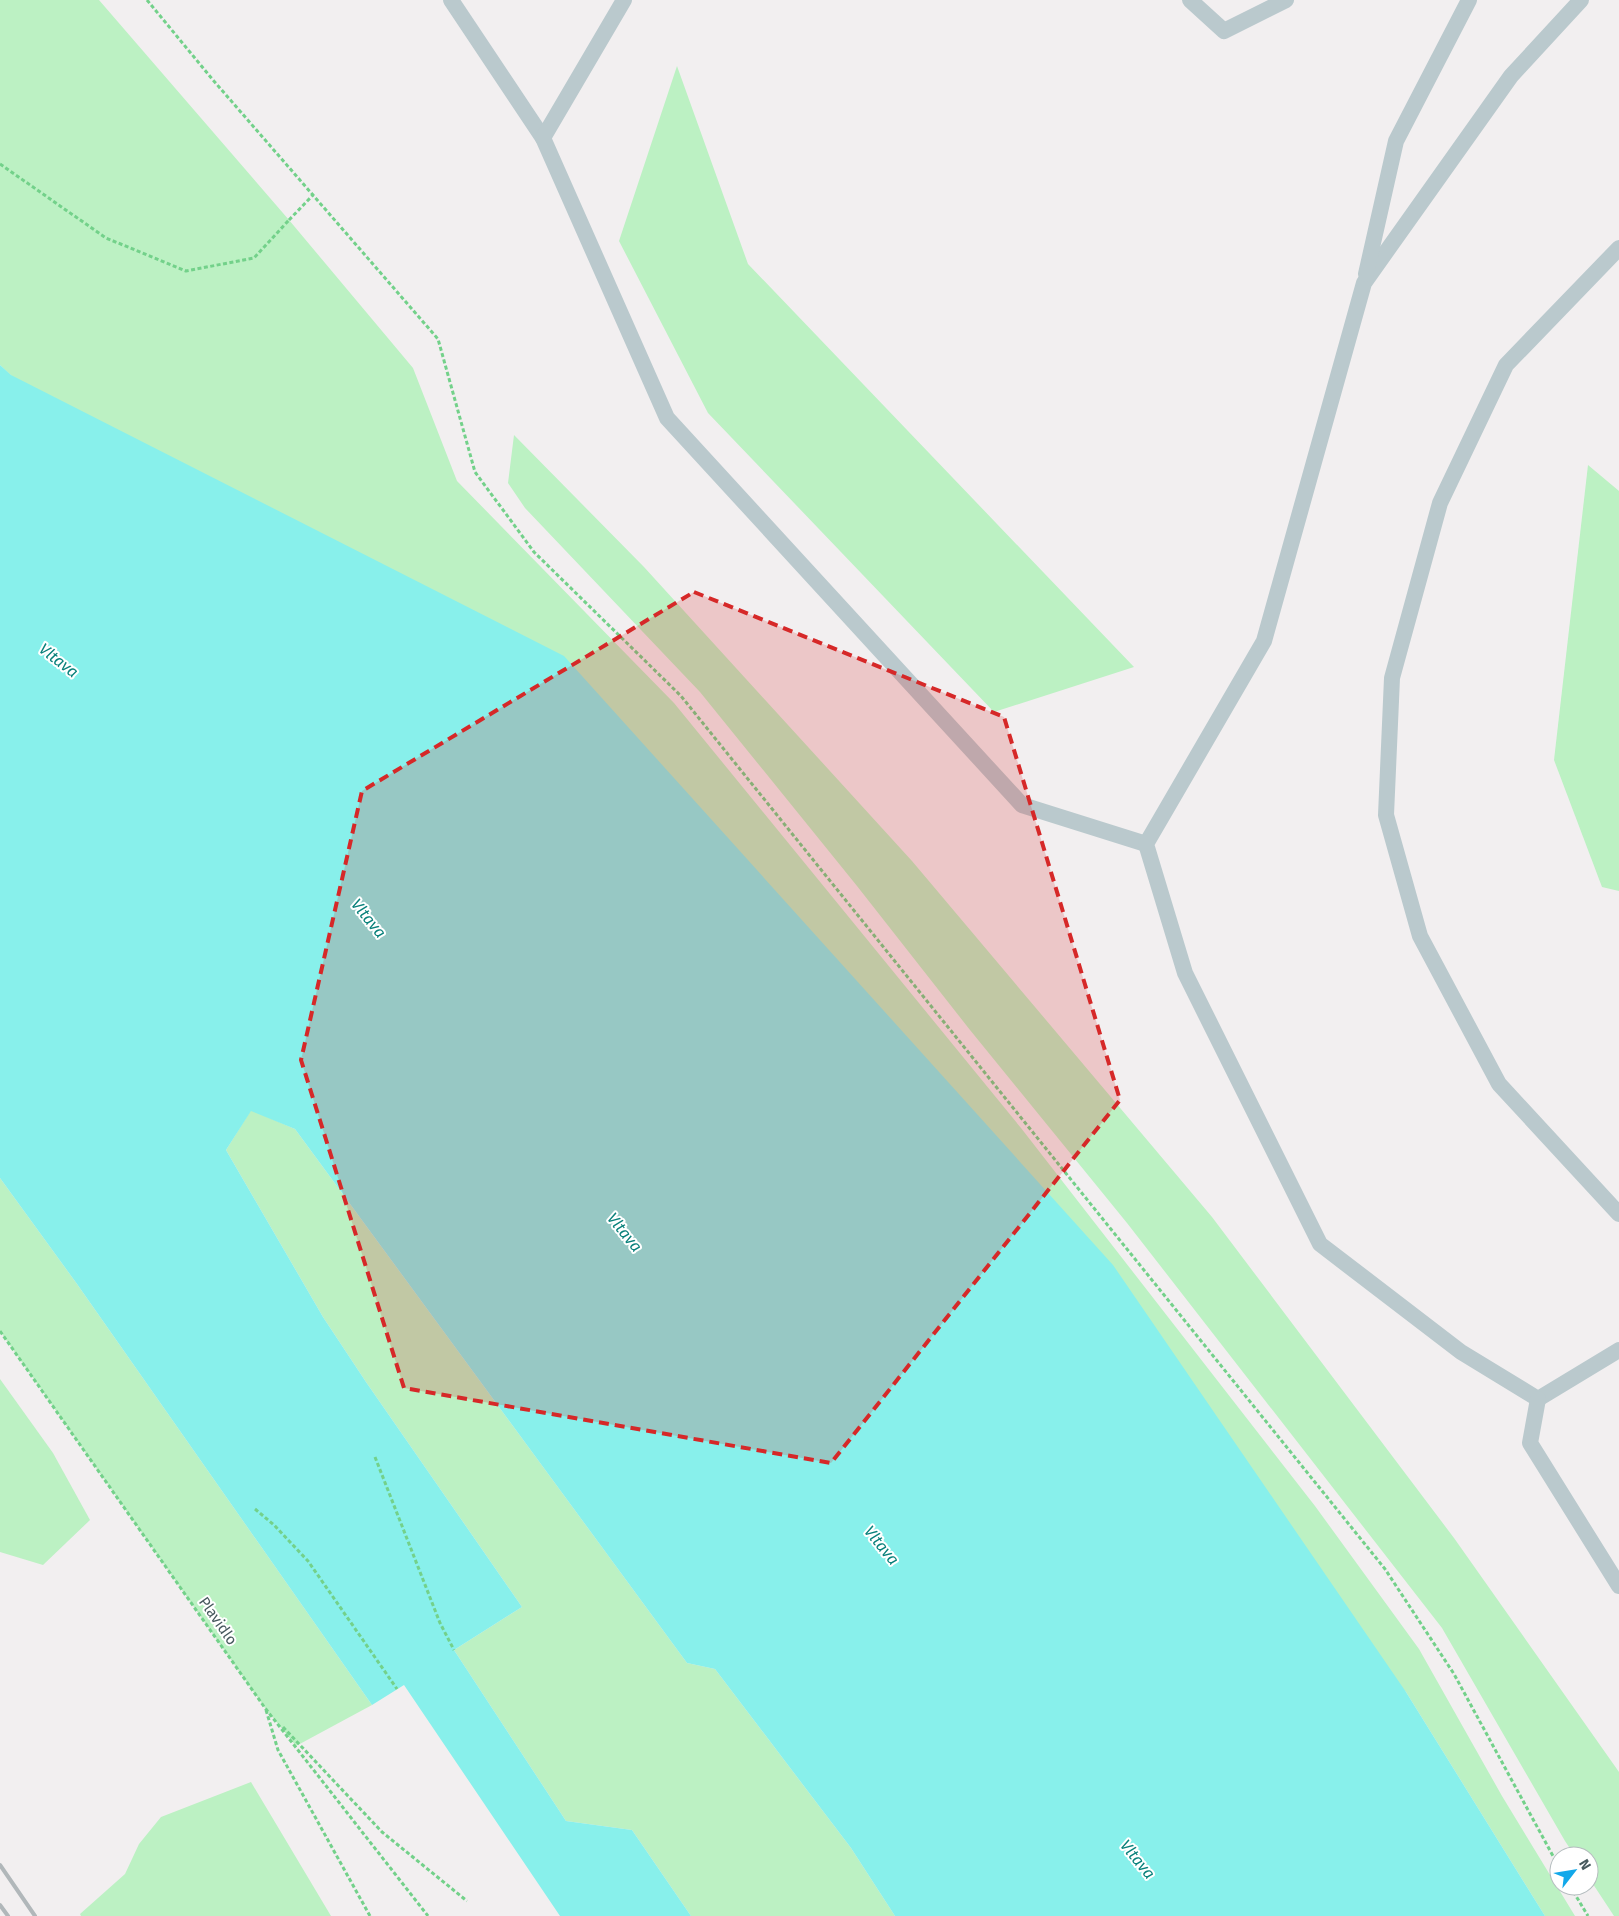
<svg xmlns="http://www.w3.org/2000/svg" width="1619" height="1916" font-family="'Fira Sans',sans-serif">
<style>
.green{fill:#bcf1c3}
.water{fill:#88f0eb}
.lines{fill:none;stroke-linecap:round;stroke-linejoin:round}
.path{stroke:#73d18a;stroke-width:3;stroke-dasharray:4 2.5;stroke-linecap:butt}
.lane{stroke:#bac9cd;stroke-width:16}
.rail{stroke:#b1b7ba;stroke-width:4}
.marked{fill:#d62828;fill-opacity:0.2;stroke:#d62828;stroke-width:4;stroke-dasharray:10 6;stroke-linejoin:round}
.labels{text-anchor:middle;stroke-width:4;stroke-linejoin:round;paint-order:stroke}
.street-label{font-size:15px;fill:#47595e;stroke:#fff}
.water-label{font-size:16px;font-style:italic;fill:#09817b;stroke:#fff}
</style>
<rect width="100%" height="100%" fill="#f2eff0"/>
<g class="green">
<polygon points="0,0 99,0 289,220 413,368 457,481 674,703 1021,1128 1315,1506 1419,1649 1502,1796 1575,1916 1545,1916 1406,1692 0,365"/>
<polygon points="677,66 748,264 1134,667 994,712 708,413 619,241"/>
<polygon points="514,435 644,567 912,861 1212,1217 1454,1538 1619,1772 1619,1916 1614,1916 1589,1878 1589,1856 1575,1856 1565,1841 1442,1628 1127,1223 970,1030 857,886 700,692 525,508 508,483"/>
<polygon points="1588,465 1619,491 1619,891 1602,887 1554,760"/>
<polygon points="251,1110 295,1129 687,1663 715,1669 851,1848 895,1916 691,1916 632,1830 566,1821 454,1650 522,1607 366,1382 323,1317 226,1150"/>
<polygon points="0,1178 77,1284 372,1705 296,1746 265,1708 0,1331"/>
<polygon points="0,1379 53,1453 90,1520 43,1565 0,1552"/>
<polygon points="251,1782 331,1916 81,1916 80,1914 125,1874 139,1844 161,1817"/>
</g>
<polygon class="water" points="0,365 11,375 564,656 1113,1265 1406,1692 1545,1916 895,1916 851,1848 715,1669 687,1663 295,1129 251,1111 226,1150 323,1317 366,1382 522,1607 454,1650 566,1821 632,1830 691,1916 560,1916 404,1685 372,1705 77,1284 0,1178"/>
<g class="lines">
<g class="path">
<polyline points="147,0 213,80 438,339 475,472 534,552 681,696 1385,1569 1454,1674 1559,1867"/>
<polyline points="0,164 106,238 186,271 254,258 289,220"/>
<polyline points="289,220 313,195"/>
<polyline points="0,1331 265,1708 428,1916"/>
<polyline points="375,1457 440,1623 454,1650"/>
<polyline points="255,1509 274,1525 308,1561 397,1689"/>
<polyline points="266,1710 278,1750 370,1916"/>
<polyline points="283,1727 382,1832 467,1901"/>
<polyline points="1570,1886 1588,1916"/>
</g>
<g class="lane">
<polyline points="451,0 543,138"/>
<polyline points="624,0 543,138 667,418 1022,805 1146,844"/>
<polyline points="1190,0 1224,31 1286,0"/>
<polyline points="1581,0 1511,76 1364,283 1264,641 1146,844 1185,973 1320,1244 1461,1352 1538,1399 1619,1350"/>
<polyline points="1619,248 1506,365 1440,503 1392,678 1386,815 1420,936 1499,1084 1619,1214"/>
<polyline points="1366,274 1396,141 1469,0"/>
<polyline points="1538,1399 1530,1443 1619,1586"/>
</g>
<g class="rail">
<polyline points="0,1865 35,1916"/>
<polyline points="0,1905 8,1916"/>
</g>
</g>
<path class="marked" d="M694,592L1004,717L1120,1100L831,1463L404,1388L301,1060L362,791Z"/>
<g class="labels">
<g class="street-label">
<text transform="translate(218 1621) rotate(55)" y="5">Plavidlo</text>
</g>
<g class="water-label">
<text transform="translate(59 660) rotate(38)" y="6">Vltava</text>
<text transform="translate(369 918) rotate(51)" y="6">Vltava</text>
<text transform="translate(625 1232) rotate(51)" y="6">Vltava</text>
<text transform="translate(882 1545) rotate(51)" y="6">Vltava</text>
<text transform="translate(1138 1859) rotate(51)" y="6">Vltava</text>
</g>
</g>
<g transform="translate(1574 1871) rotate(59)"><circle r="24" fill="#ffffff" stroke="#b5bdbf"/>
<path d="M0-4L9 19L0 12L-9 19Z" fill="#12a8ea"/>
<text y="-8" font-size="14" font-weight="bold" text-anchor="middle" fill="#47595e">N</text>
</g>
</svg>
